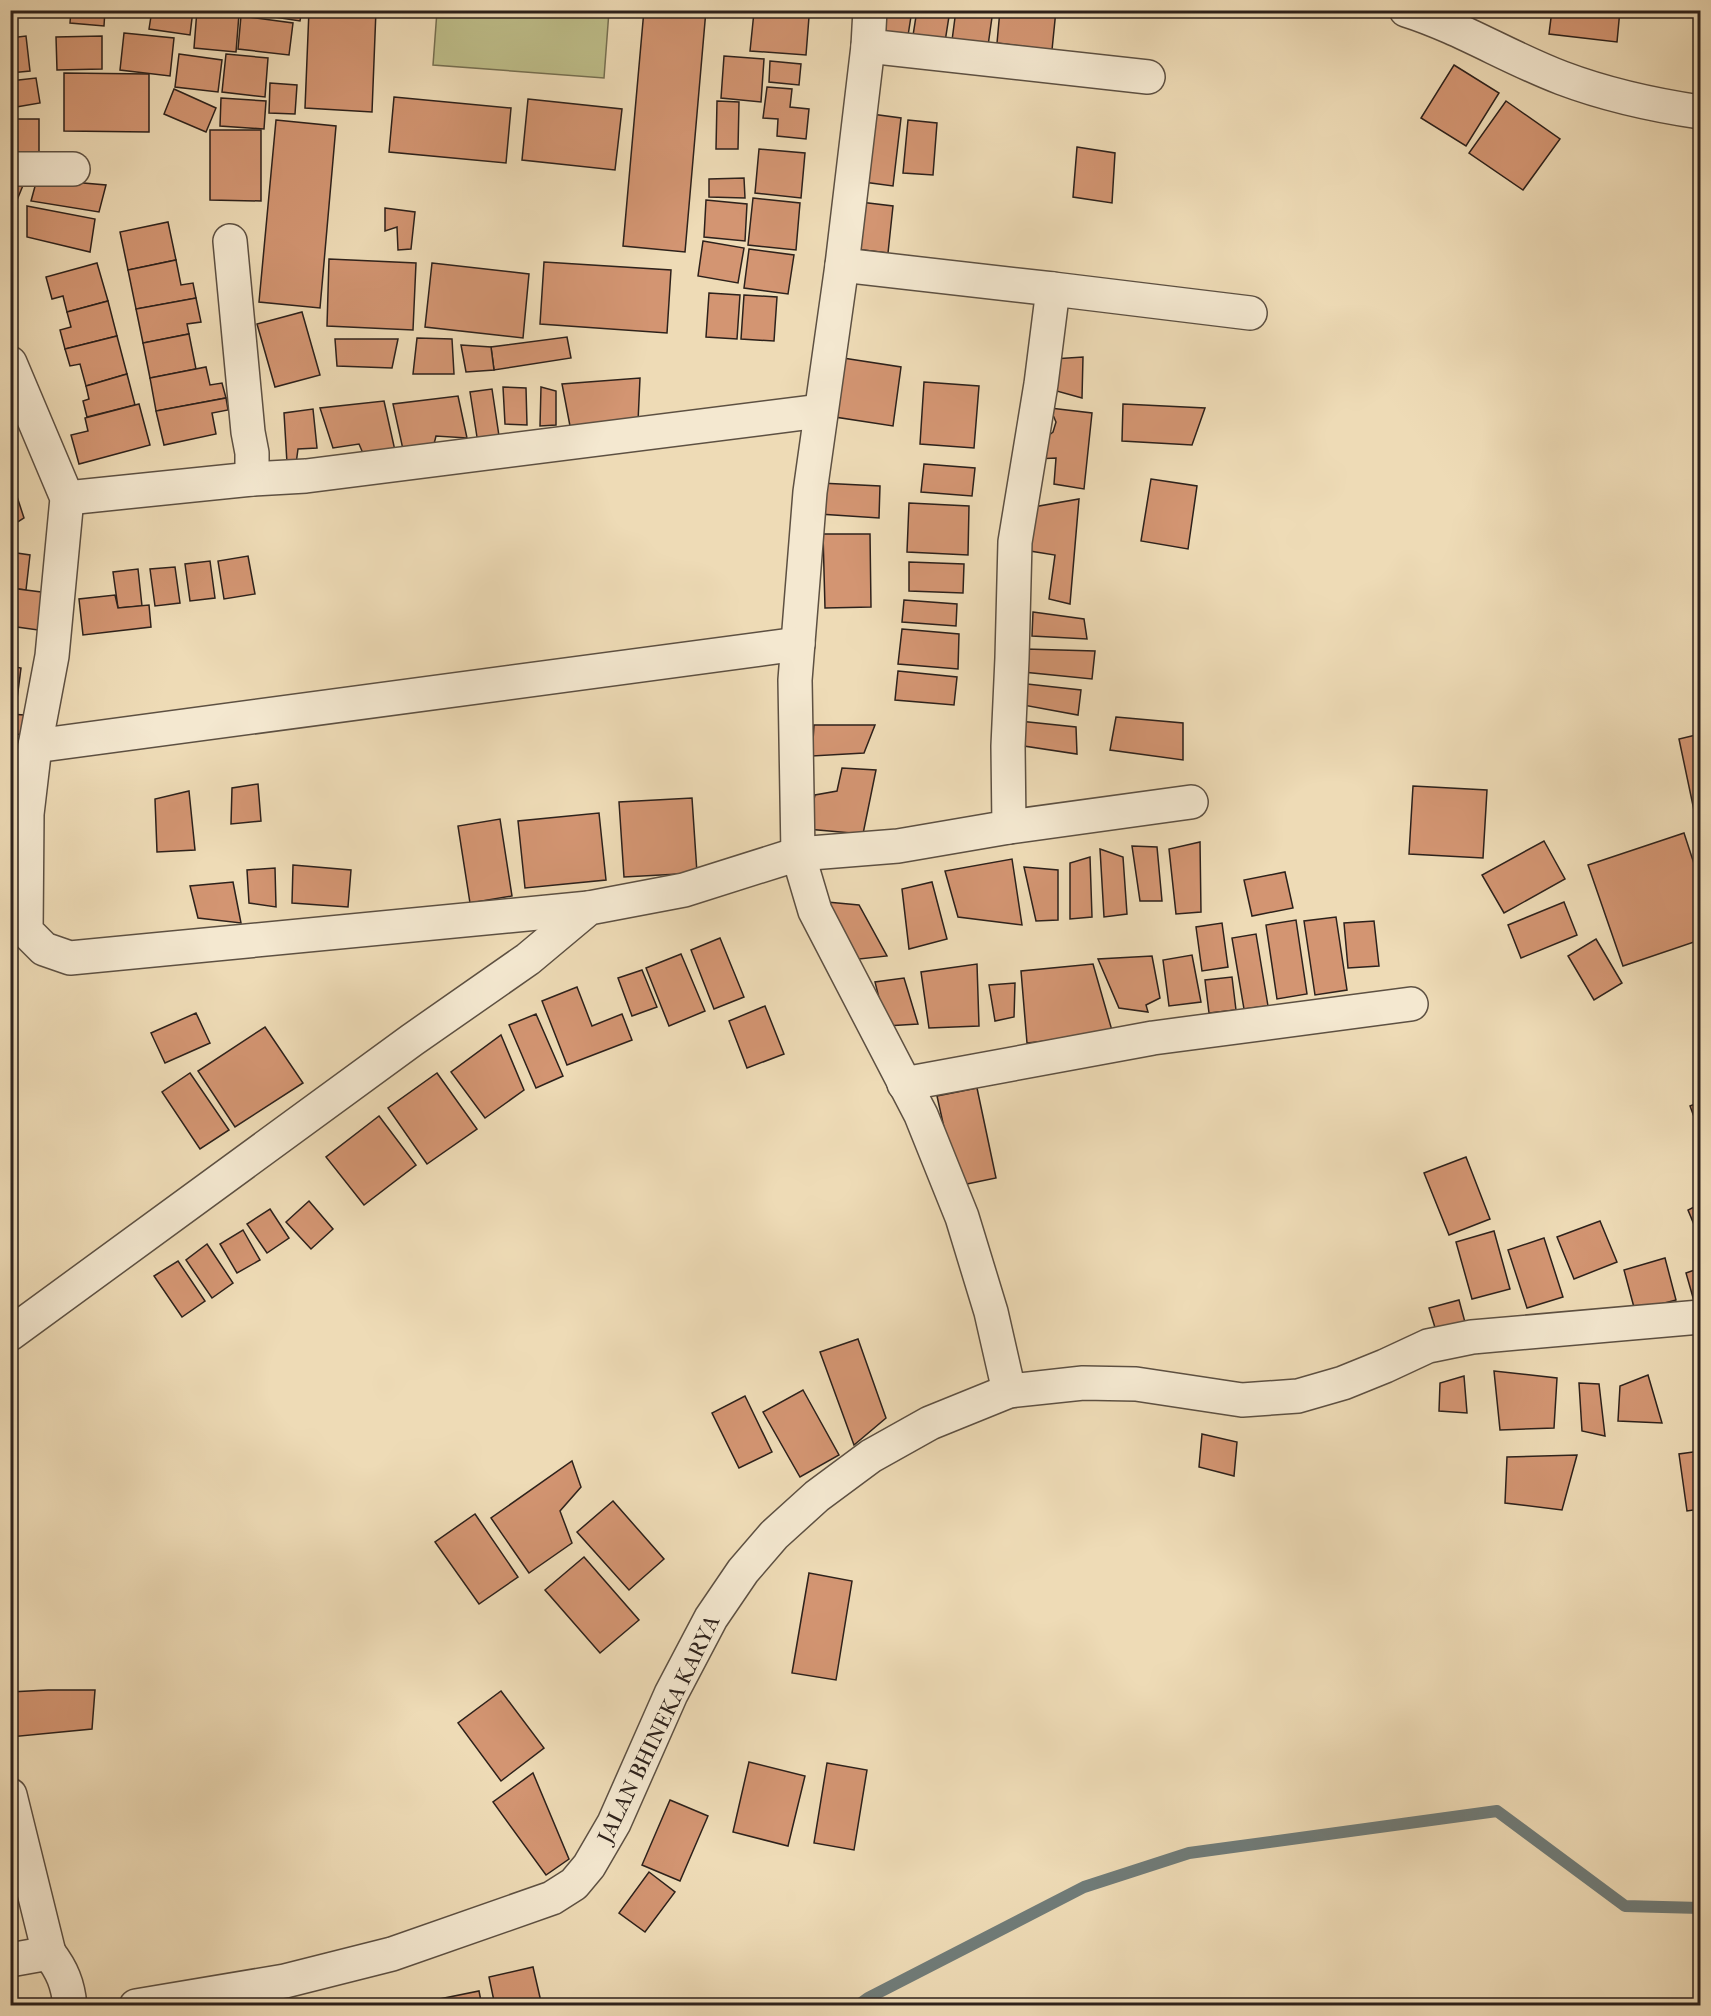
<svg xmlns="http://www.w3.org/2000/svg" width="1711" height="2016" font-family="'IM FELL French Canon',serif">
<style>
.green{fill:#bebe8a;stroke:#767052;stroke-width:1.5}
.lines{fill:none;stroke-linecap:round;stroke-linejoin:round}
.stream{stroke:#707c79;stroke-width:12}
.building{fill:#d39572;stroke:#2d211b;stroke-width:1.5}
.minor-casing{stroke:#5d5042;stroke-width:36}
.minor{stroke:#f4e8d0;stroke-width:33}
.labels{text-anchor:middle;stroke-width:5;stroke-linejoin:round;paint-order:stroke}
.street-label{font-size:22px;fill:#2d211b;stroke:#f4e8d0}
</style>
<rect width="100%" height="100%" fill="#eedbb6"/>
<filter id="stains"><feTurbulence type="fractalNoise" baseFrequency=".00333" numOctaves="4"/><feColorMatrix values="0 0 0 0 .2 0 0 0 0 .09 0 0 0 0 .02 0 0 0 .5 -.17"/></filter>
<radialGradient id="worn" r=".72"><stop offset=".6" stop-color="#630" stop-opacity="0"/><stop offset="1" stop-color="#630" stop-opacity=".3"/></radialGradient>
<polygon class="green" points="437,11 609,11 604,78 433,65"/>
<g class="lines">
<polyline class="stream" points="857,2006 868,1998 1084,1887 1189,1853 1497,1811 1625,1906 1700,1908"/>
</g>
<g class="building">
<polygon points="10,10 17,10 17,32 10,33"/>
<polygon points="71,10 105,10 104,26 70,23"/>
<polygon points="114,10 147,10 146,16"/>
<polygon points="152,10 193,10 190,35 149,29"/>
<polygon points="197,10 239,14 236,52 194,48"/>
<polygon points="255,10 302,10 300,21 254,14"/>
<polygon points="309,10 376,10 372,112 305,108"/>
<polygon points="644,10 706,10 685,252 623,246"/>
<polygon points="880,10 912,10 907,42 876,37"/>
<polygon points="917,10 950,10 944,48 912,42"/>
<polygon points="956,10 993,10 987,53 951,48"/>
<polygon points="1000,10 1056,10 1052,50 997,43"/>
<polygon points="1552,10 1620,10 1617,42 1549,34"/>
<polygon points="754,12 809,17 806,55 750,51"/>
<polygon points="241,16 293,23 289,55 238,49"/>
<polygon points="124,33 174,38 170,76 120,70"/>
<polygon points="26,36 30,71 10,73 10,38"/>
<polygon points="102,36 102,69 57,70 56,37"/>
<polygon points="179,54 222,60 218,92 175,87"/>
<polygon points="226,54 268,58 265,97 222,92"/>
<polygon points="724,56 764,59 761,102 721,98"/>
<polygon points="770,61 801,64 799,85 769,82"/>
<polygon points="1454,65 1499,93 1466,146 1421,118"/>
<polygon points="64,73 149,74 149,132 64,131"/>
<polygon points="36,78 40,103 10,108 10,81"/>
<polygon points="270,83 297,85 295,114 269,113"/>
<polygon points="767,87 792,89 790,107 809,109 806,139 777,136 778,119 763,118"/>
<polygon points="174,89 216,108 206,132 164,114"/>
<polygon points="394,97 511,108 506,163 389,152"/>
<polygon points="221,98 266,101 264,129 220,126"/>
<polygon points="528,99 622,109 615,170 522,160"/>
<polygon points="717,101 739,102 738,149 716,149"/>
<polygon points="1506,101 1560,139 1523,190 1469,153"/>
<polygon points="864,113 901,118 893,186 856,181"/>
<rect x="10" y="119" width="29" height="37"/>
<polygon points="276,120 336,126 320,308 259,302"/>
<polygon points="908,120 937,123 933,175 903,173"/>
<polygon points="210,130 261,130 261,201 210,200"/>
<polygon points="1077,147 1115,153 1112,203 1073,197"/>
<polygon points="759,149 805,153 801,198 755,193"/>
<polygon points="744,178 745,198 709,197 709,179"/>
<polygon points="37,179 106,185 99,212 31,201"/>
<polygon points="24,183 10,217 10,184"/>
<polygon points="753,198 800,203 796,250 748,245"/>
<polygon points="706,200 747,204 745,241 704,237"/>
<polygon points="860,202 893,206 888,253 855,249"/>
<polygon points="27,206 95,219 90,252 27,237"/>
<polygon points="385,208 415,212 411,249 398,250 397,227 385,231"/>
<polygon points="168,222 176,260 128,270 120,232"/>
<polygon points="703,241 744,248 738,283 698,276"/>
<polygon points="749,249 794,255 788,294 744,288"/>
<polygon points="329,259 416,263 413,330 327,326"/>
<polygon points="176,260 181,285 193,283 196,298 136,309 128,270"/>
<polygon points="544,262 671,270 667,333 540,324"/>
<polygon points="97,263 108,301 67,312 63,296 52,299 46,277"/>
<polygon points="432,263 529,274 523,338 425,327"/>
<polygon points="709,293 740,295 737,339 706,337"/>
<polygon points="744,295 777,297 774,341 741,339"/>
<polygon points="196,298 201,322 187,324 189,334 143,343 136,309"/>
<polygon points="108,301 117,336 65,349 60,330 71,327 67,312"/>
<polygon points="302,312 320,375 275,387 257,324"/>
<polygon points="189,334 196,369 150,378 143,343"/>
<polygon points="117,336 127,374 86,386 80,364 70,366 65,349"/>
<polygon points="567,337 571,358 494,370 491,347"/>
<polygon points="417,338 452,339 454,374 413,374"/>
<polygon points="335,339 398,339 392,368 337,366"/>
<polygon points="461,345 491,347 494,370 466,372"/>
<polygon points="1083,357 1082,398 1053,390 1053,359"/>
<polygon points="843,358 901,367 893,426 835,417"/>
<polygon points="206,367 210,385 222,383 226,398 156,411 150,378"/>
<polygon points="127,374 135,405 87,417 83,401 89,399 86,386"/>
<polygon points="640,378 638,422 570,426 562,384"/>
<polygon points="924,382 979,386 974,448 920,444"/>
<polygon points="503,387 526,388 527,425 505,424"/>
<polygon points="541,387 556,391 556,425 540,426"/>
<polygon points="492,389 499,436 477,437 470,392"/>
<polygon points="458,396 467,438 436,436 432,452 404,454 393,404"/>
<polygon points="226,398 228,410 212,413 216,434 164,445 156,411"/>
<polygon points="384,401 396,455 365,458 359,444 333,448 320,408"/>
<polygon points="139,404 150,445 79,464 71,435 88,431 85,418"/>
<polygon points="1123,404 1205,408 1192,445 1122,441"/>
<polygon points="1050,408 1092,413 1084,489 1054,484 1056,458 1035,459 1036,445 1053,432 1056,422"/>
<polygon points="313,409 317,448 298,449 296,464 287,463 284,413"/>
<polygon points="924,464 975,468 972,496 921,492"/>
<polygon points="10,475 24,518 10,527"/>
<polygon points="1151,479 1197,486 1188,549 1141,541"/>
<polygon points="820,483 880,486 879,518 819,514"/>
<polygon points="1079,499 1070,604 1049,599 1055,555 1024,550 1028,508"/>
<polygon points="909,503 969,506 968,555 907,552"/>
<polygon points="823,534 870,534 871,607 825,608"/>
<polygon points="10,552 30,555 26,590 10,588"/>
<polygon points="248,556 255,594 224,599 218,561"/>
<polygon points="210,561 215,598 190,601 185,564"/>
<polygon points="909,562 964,564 963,593 909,591"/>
<polygon points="175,567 180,603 155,606 150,569"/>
<polygon points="138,569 142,606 118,608 113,572"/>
<polygon points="10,588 49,593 45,631 10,626"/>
<polygon points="115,595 118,608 149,605 151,627 83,635 79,599"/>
<polygon points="904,600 957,604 956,626 902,622"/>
<polygon points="1033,612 1084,619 1087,639 1032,636"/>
<polygon points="10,626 14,627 10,659"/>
<polygon points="902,629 959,634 958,669 898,664"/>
<polygon points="1025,649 1095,651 1092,679 1023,672"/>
<polygon points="10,666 21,668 17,699 10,698"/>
<polygon points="898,671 957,677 954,705 895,700"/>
<polygon points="1027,684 1081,690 1078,715 1023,705"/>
<polygon points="10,714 24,715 22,735 10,733"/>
<polygon points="1116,717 1183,723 1183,760 1110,750"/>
<polygon points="1019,721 1076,727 1077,754 1024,746"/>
<polygon points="814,725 875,725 864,753 812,756"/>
<polygon points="1700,734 1700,839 1679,739"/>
<polygon points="842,768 876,770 863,834 807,829 815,795 837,791"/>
<polygon points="258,784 261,821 231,824 232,788"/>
<polygon points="1413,786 1487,790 1483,858 1409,854"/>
<polygon points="189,791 195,850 157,852 155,799"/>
<polygon points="692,798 697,873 624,877 619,802"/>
<polygon points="599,813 606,880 525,888 518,821"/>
<polygon points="500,819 512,896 470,903 458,826"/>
<polygon points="1684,833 1700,882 1700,940 1623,966 1588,865"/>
<polygon points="1544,841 1565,879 1504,913 1482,875"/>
<polygon points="1200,842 1201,912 1176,914 1169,849"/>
<polygon points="1132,846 1157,847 1162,901 1140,901"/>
<polygon points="1100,849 1123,857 1127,914 1104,917"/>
<polygon points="1090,857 1092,917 1070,919 1070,863"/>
<polygon points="1012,859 1022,925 958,917 945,871"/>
<polygon points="293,865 351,870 348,907 292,903"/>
<polygon points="1024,867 1058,870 1058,920 1036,921"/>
<polygon points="275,868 276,907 249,903 247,870"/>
<polygon points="1285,872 1293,908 1252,916 1244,880"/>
<polygon points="233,882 241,923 198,918 190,886"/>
<polygon points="932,882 947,939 909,949 902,889"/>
<polygon points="827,902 859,905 887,956 850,960"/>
<polygon points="1564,902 1577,935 1521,958 1508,925"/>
<polygon points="1336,917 1347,990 1315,995 1304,921"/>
<polygon points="1296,920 1307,994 1277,999 1266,925"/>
<polygon points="1374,921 1379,966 1348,968 1344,923"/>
<polygon points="1222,923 1228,967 1202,971 1196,927"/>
<polygon points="1256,934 1268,1006 1244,1009 1232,938"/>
<polygon points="720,938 744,997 714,1009 691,950"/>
<polygon points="1596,939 1622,983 1594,1000 1568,956"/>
<polygon points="681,954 705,1011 669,1026 646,968"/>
<polygon points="1192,955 1201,1002 1169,1006 1163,960"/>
<polygon points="1152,956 1160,998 1146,1005 1148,1012 1119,1008 1098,959"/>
<polygon points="977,964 979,1026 929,1028 921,972"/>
<polygon points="1093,964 1113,1034 1027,1043 1021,971"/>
<polygon points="642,970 657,1007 632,1016 618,978"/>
<polygon points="1232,977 1236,1010 1209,1013 1205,980"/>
<polygon points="904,978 918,1024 886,1026 875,982"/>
<polygon points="1015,983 1014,1017 995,1021 989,985"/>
<polygon points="577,987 592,1026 622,1014 632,1040 567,1065 542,1001"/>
<polygon points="765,1006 784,1054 747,1068 729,1021"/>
<polygon points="196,1013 210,1043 165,1063 151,1033"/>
<polygon points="536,1014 563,1076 536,1088 509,1025"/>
<polygon points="265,1027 303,1083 235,1127 198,1071"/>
<polygon points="501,1035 524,1090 485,1118 451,1072"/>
<polygon points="190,1073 229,1130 200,1149 162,1092"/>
<polygon points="437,1073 477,1129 427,1164 388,1108"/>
<polygon points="977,1088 996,1178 957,1186 937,1096"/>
<polygon points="1700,1102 1700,1133 1690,1106"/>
<polygon points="379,1116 416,1165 364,1205 326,1157"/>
<polygon points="1466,1157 1490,1219 1449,1235 1424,1173"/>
<polygon points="309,1201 333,1229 311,1249 286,1222"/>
<polygon points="1700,1204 1700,1239 1688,1210"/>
<polygon points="270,1209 289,1238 267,1253 247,1224"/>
<polygon points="1600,1221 1617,1262 1574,1279 1557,1237"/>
<polygon points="243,1230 260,1260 237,1273 220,1244"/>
<polygon points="1494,1231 1510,1289 1472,1299 1456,1242"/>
<polygon points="1544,1238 1563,1297 1527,1308 1508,1250"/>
<polygon points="207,1244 233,1283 212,1298 186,1260"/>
<polygon points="1665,1258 1676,1300 1635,1311 1624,1270"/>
<polygon points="178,1261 205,1301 182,1317 154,1276"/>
<polygon points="1700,1268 1700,1299 1694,1301 1686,1273"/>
<polygon points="1459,1300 1466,1326 1437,1334 1429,1308"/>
<polygon points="858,1339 886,1418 854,1445 820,1352"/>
<polygon points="1494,1371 1557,1378 1554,1428 1500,1430"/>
<polygon points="1648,1375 1662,1423 1618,1421 1620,1386"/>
<polygon points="1464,1376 1467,1413 1439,1411 1440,1383"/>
<polygon points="1579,1383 1599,1384 1605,1436 1582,1431"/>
<polygon points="803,1390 839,1455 800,1477 763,1412"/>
<polygon points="745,1396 772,1452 739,1468 712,1413"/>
<polygon points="1202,1434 1237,1442 1234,1476 1199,1467"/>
<polygon points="1700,1451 1700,1509 1687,1511 1679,1454"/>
<polygon points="1577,1455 1562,1510 1505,1503 1507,1457"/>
<polygon points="572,1461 581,1487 560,1511 572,1543 529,1573 491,1518"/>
<polygon points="613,1501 664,1559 629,1590 577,1532"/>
<polygon points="475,1514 518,1577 479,1604 435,1542"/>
<polygon points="584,1557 639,1620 600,1653 545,1590"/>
<polygon points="809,1573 852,1581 836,1680 792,1673"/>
<polygon points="48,1690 95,1690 92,1729 10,1737 10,1692"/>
<polygon points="501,1691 544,1748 501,1781 458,1723"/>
<polygon points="749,1762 805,1776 788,1846 733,1832"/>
<polygon points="827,1763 867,1770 854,1850 814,1843"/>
<polygon points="533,1773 569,1859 546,1875 493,1802"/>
<polygon points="670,1800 708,1816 680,1881 642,1865"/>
<polygon points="649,1872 675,1892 645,1932 619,1913"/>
<polygon points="533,1967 542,2006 495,2006 489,1977"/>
<polygon points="479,1991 482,2006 405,2006"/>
</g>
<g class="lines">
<g class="minor-casing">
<g id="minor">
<polyline points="870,10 868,46 842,265 810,492 795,680 798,854 815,911 921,1115 962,1217 991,1312 1009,1391"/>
<path d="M1406,10C1460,27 1509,58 1562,78C1607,95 1653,105 1700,112"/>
<polyline points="868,46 1148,77"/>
<polyline points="10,169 73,169"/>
<polyline points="230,241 248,432 252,453 252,479 306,476 820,411"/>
<polyline points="1053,289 1250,313"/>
<polyline points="10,363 67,498 52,656 35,746 27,814 26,931 44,949 70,958 589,908"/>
<polyline points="67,498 252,479"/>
<polyline points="35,746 798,644"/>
<polyline points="1009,827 1191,802"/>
<polyline points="904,1084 1153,1038 1411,1004"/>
<polyline points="10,1334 412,1040 528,959 589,908 684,890 798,854 898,846 1009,827 1008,746 1012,658 1015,542 1041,384 1053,289 842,265"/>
<polyline points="10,1795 49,1953"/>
<path d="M10,1960L49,1953C62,1970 68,1984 70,2006"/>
<polyline points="136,2006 285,1981 392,1954 552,1898 574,1884 589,1866 614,1823 671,1694 711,1618 743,1571 774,1535 817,1496 871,1456 930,1423 1009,1391 1083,1383 1136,1384 1242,1400 1298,1396 1343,1383 1385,1366 1428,1346 1472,1337 1700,1317"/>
</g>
</g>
<use href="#minor" class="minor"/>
</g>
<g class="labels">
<g class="street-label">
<text transform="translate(658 1729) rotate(-64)" y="8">JALAN BHINEKA KARYA</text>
</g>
</g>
<rect width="1711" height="2016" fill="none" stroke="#eedbb6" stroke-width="36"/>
<rect x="12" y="12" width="1687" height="1992" fill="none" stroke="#2d211b" stroke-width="3"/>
<rect x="18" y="18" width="1675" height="1980" fill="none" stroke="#2d211b" stroke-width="1.5"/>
<rect width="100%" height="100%" filter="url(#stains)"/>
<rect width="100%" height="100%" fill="url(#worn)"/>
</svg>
